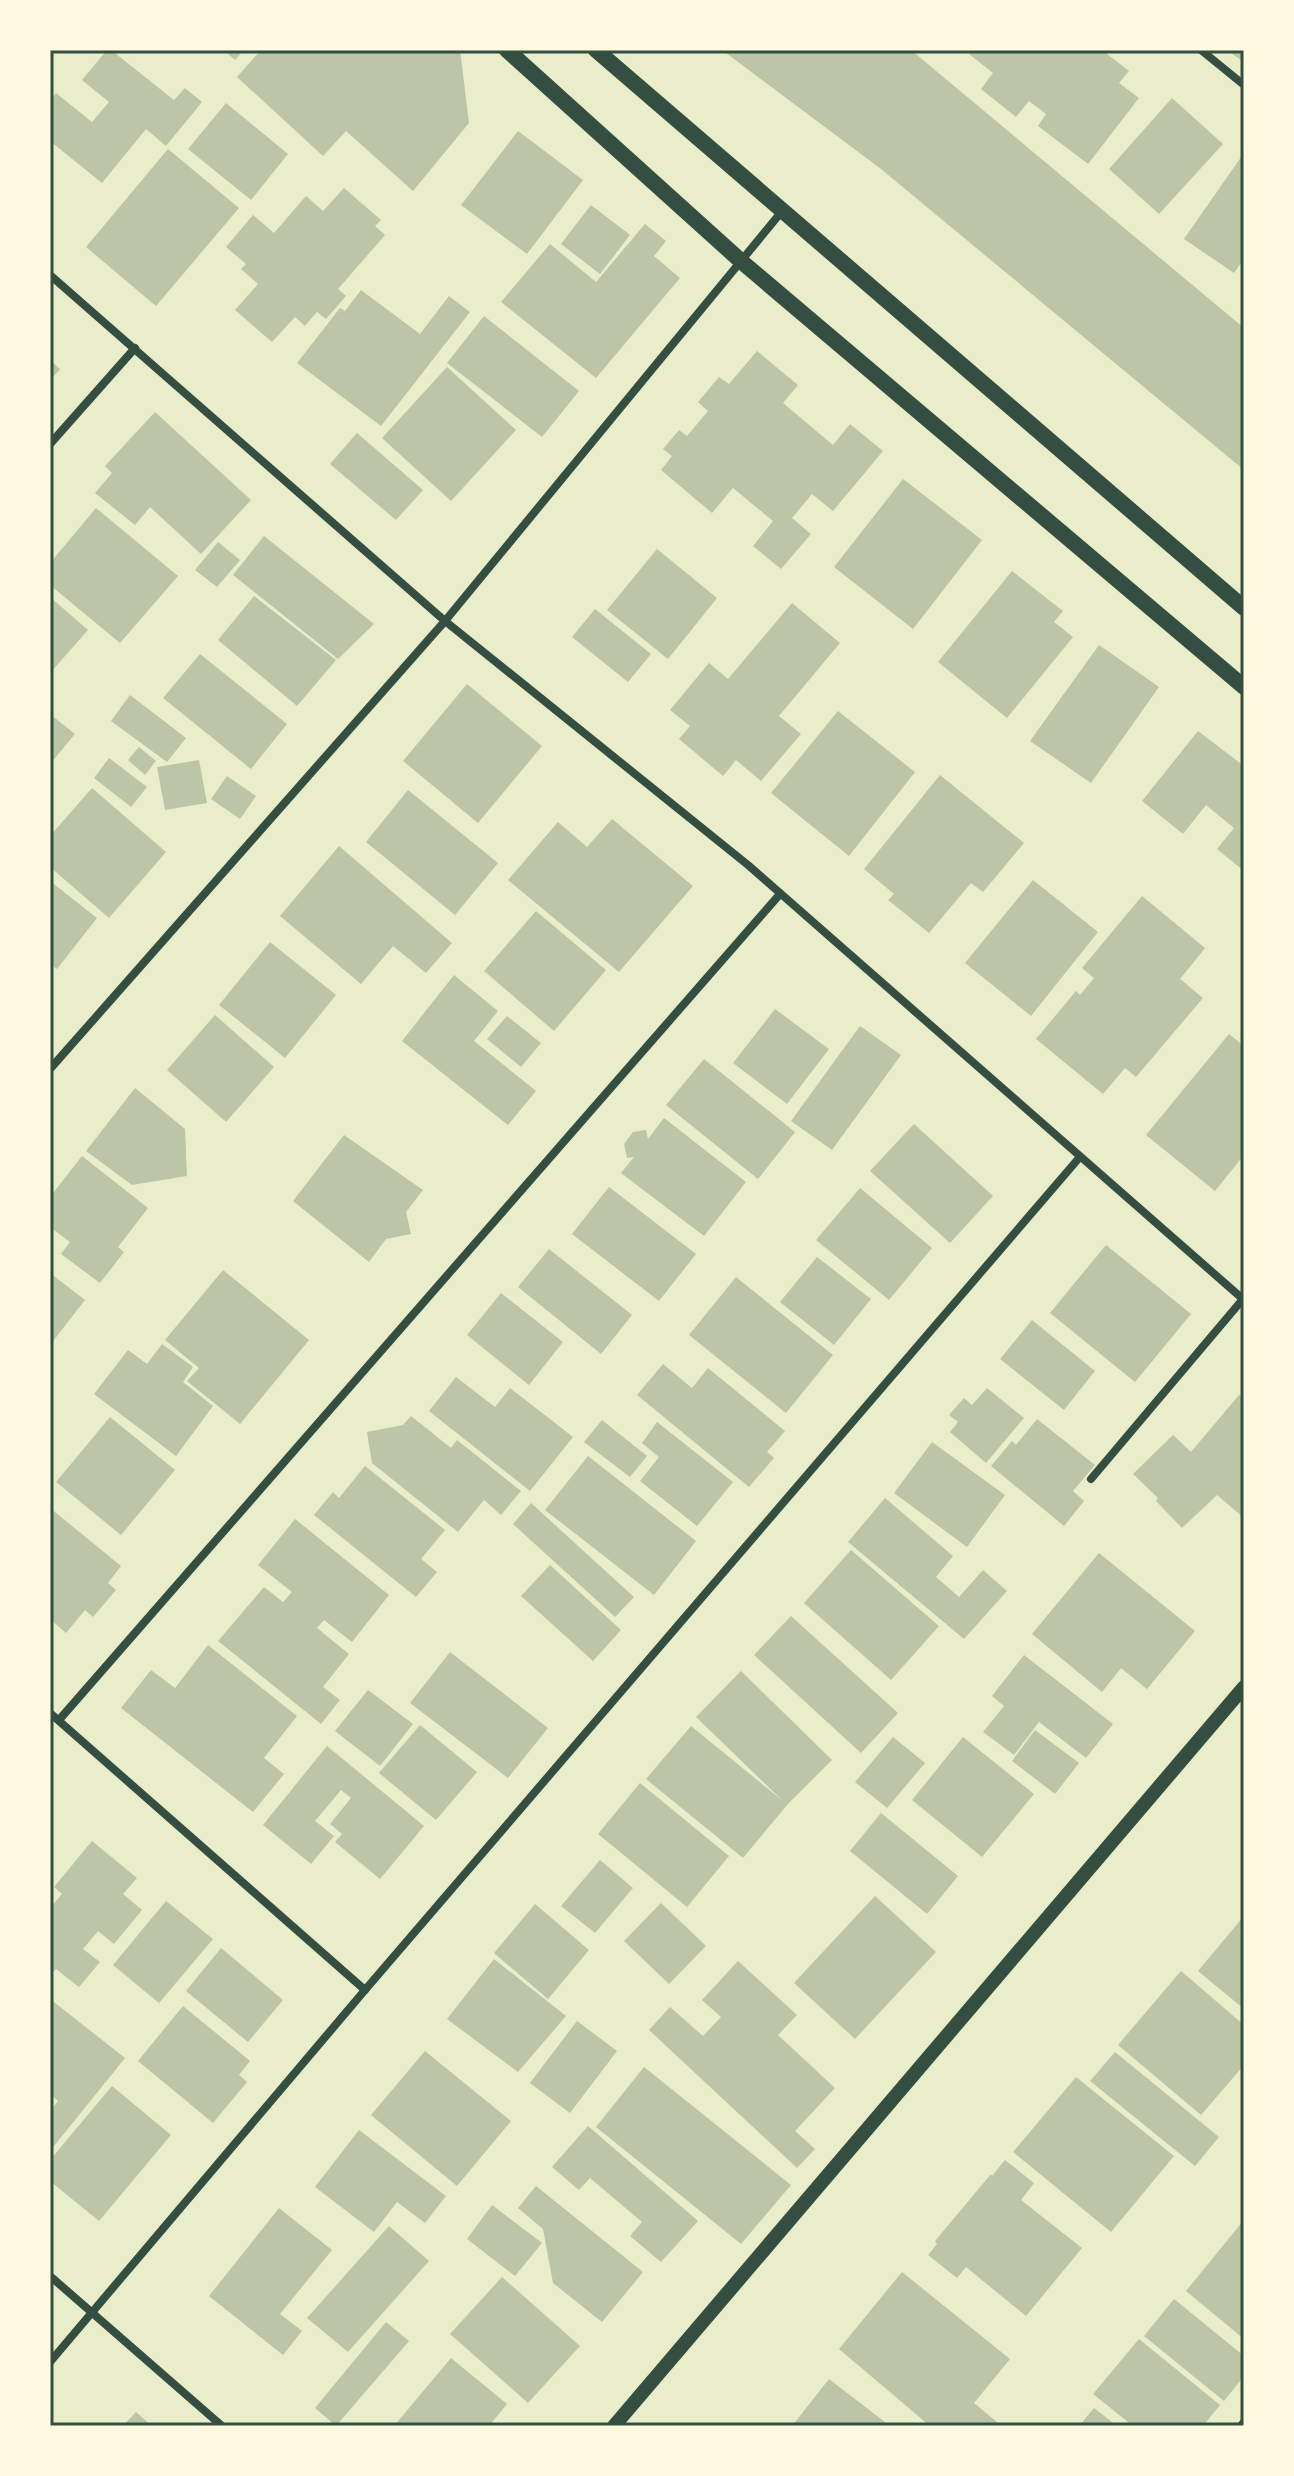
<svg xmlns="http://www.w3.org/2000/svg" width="1294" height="2476" font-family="'DejaVu Sans',sans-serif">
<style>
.building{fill:#bcc5a7}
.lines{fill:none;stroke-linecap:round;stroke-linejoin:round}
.minor{stroke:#344e41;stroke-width:8}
.tertiary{stroke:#344e41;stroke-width:14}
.secondary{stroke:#344e41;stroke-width:16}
.neatline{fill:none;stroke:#344e41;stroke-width:3}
</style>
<rect width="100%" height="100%" fill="#e9edc9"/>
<g class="building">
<polygon points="107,50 111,50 174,100 185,88 202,102 166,146 146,129 102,183 50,141 50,101 56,93 92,122 109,102 82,80"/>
<polygon points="224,50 244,50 235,60"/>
<polygon points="258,50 460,50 469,123 413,191 346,131 323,156 237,77 259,52"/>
<polygon points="722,50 911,50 1244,328 1244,470 881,169"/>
<polygon points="973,50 1102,50 1129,71 1119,83 1139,98 1088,164 1038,126 1046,114 1029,101 1016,117 981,89 993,73 969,54"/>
<polygon points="1226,50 1244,50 1244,60 1243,61"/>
<polygon points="1172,98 1223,144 1159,214 1109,169"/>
<polygon points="226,103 288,154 251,200 188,149"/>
<polygon points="518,131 583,180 527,254 461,205"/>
<polygon points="168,149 239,208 156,306 86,247"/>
<polygon points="1244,153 1244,259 1234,273 1184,239"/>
<polygon points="344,188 381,220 375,226 385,235 338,289 346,296 326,319 317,312 305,326 295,317 272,342 235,310 258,284 241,269 246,264 226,247 253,215 274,233 306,196 323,211"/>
<polygon points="591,205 630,235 600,274 561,244"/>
<polygon points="645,224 666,241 654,256 680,278 596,378 501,302 550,244 596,282"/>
<polygon points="361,290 420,334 449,296 470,312 381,426 297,363 340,308 345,311"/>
<polygon points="484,316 579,391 542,437 447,363"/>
<polygon points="757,351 798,385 783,403 833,445 850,424 883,451 833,511 812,494 792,518 811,534 781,569 753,546 773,521 733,488 712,513 661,470 672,456 663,449 679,430 687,436 708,411 698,402 719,377 729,384"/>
<polygon points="50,360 60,369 50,381"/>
<polygon points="447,367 516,430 451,501 382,438"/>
<polygon points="155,412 251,500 201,554 150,507 135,525 95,493 112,473 105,466"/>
<polygon points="357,433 423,490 396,520 330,464"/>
<polygon points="903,479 982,540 913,629 834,567"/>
<polygon points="96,508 178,576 120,643 50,585 50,563"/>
<polygon points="264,536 374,624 338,659 233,575"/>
<polygon points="218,542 240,560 217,587 195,570"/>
<polygon points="657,549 717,598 668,659 607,610"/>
<polygon points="1012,571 1063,611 1054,622 1073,637 1007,718 938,662"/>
<polygon points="254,596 336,660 297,706 218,640"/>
<polygon points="50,597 88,630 50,673"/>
<polygon points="792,603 840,643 779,716 801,734 761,781 736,760 723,776 679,739 690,726 670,710 709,663 728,679"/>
<polygon points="595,609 651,654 628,682 572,637"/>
<polygon points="1099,645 1159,687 1091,783 1030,741"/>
<polygon points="200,654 287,724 251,769 163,698"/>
<polygon points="467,684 542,746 478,823 403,761"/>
<polygon points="130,695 186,738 167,762 111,721"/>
<polygon points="838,711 915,772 849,856 771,793"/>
<polygon points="50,714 75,734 50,764"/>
<polygon points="1198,731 1244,766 1244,871 1217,849 1234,828 1206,805 1183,834 1142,801"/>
<polygon points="139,747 156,761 145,775 128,760"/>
<polygon points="109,758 147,787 131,807 94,778"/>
<polygon points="199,760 207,803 165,810 157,767"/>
<polygon points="940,775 1024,843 983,892 971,883 929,933 888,900 894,894 864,869"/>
<polygon points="227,776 256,796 240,819 211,799"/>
<polygon points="92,788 166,852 109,918 50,867 50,836"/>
<polygon points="408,790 498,863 455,915 366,842"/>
<polygon points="612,819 693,886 619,972 508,880 558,822 587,847"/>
<polygon points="339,846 452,943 426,973 393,946 361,984 280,916"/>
<polygon points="1033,880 1098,932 1031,1016 965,963"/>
<polygon points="50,881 97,918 57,969 50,964"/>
<polygon points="1142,896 1205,948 1180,979 1203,998 1136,1077 1125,1068 1103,1094 1036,1039 1076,991 1080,995 1094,978 1082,968"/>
<polygon points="536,911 606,970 554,1031 484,971"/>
<polygon points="270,942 336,995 285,1058 219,1005"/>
<polygon points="454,975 498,1011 474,1041 536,1091 508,1125 402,1041"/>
<polygon points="775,1009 829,1049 787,1104 733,1063"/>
<polygon points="215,1015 274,1067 226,1122 167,1070"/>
<polygon points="507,1016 541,1043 521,1067 487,1039"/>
<polygon points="860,1026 901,1055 832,1150 791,1121"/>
<polygon points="1229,1034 1244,1046 1244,1155 1215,1191 1146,1135"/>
<polygon points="704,1059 795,1132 758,1179 666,1105"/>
<polygon points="135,1088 185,1129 187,1176 132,1185 86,1151"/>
<polygon points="664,1118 746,1182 704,1236 621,1173 634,1157 627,1158 624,1144 633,1132 646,1130 648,1139"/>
<polygon points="914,1124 993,1196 950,1243 870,1171"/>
<polygon points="344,1135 423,1190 406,1212 411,1234 386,1239 369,1262 293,1201"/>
<polygon points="82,1156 148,1208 118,1247 124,1252 100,1283 61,1254 70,1242 50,1227 50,1197"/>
<polygon points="609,1187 696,1254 659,1301 572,1234"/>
<polygon points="860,1188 932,1248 889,1300 816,1240"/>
<polygon points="1106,1245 1191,1314 1135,1382 1050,1313"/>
<polygon points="549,1249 632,1315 601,1354 518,1287"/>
<polygon points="817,1257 871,1299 834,1345 780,1302"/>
<polygon points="223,1270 309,1340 240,1424 187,1381 199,1368 165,1340"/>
<polygon points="50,1273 85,1300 50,1345"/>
<polygon points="736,1277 833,1355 786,1413 689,1335"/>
<polygon points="501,1293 563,1342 529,1385 467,1335"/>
<polygon points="1032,1320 1095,1371 1064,1410 1000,1359"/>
<polygon points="162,1344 193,1367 183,1382 213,1406 176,1456 94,1394 128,1350 147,1364"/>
<polygon points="663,1364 692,1388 708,1368 785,1431 767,1452 774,1458 749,1487 637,1395"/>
<polygon points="456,1377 495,1407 510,1388 573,1437 530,1491 429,1411"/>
<polygon points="987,1388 1024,1418 986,1463 950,1432 958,1422 949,1415 964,1398 972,1405"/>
<polygon points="1239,1395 1244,1399 1244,1518 1217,1495 1182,1528 1156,1501 1158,1498 1133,1474 1173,1435 1191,1452"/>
<polygon points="411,1416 451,1448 457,1440 521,1491 501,1515 484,1500 458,1532 372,1463 367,1432 403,1425"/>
<polygon points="110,1417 175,1470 121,1535 56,1482"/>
<polygon points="1037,1419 1095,1465 1073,1491 1084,1501 1064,1526 991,1466 1012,1441 1016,1445"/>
<polygon points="602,1420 647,1456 630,1477 584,1442"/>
<polygon points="657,1422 733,1482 697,1526 640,1481 659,1457 642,1443"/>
<polygon points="932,1442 1005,1495 967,1547 894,1493"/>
<polygon points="588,1456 696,1541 654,1595 545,1510"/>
<polygon points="365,1466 445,1530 421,1559 437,1572 416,1597 314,1515 333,1492 339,1498"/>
<polygon points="885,1498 953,1556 936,1577 959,1597 983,1570 1007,1591 964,1639 848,1542"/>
<polygon points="531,1503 634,1597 615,1617 513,1524"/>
<polygon points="50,1508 121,1566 108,1583 116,1590 93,1617 85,1610 66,1633 50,1619"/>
<polygon points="295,1519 389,1595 352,1642 324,1620 317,1628 349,1654 323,1687 340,1700 321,1724 218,1641 264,1587 283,1602 292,1592 258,1565"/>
<polygon points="851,1550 939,1626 891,1680 804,1603"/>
<polygon points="1099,1553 1195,1631 1147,1689 1121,1668 1102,1692 1032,1634"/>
<polygon points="550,1565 621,1630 593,1661 521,1596"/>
<polygon points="791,1616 898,1713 861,1753 754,1655"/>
<polygon points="208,1645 297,1716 264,1758 284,1774 253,1812 121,1708 151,1670 175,1688"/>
<polygon points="450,1652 548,1728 508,1778 410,1703"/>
<polygon points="1024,1655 1113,1724 1086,1758 1039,1722 1014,1755 983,1732 1004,1706 992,1696"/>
<polygon points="741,1671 832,1760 787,1805 743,1858 646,1779 691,1726 783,1801 696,1717"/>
<polygon points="368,1690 413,1724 380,1766 335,1731"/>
<polygon points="420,1725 477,1772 436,1820 379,1773"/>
<polygon points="1035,1730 1079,1763 1055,1794 1012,1761"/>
<polygon points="893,1737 925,1763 887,1808 855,1782"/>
<polygon points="963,1737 1034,1794 982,1857 912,1800"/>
<polygon points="327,1746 424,1826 380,1879 335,1842 342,1834 330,1824 351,1798 341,1790 315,1821 334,1836 311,1864 263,1825"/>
<polygon points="640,1783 729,1856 687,1907 598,1834"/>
<polygon points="881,1813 958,1876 927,1914 850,1851"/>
<polygon points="92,1841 137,1878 123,1894 142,1910 114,1944 98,1931 83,1949 100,1962 79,1987 56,1969 50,1976 50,1908 62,1894 54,1887"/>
<polygon points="600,1860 633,1888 595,1933 561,1906"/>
<polygon points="875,1896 936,1952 855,2039 794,1983"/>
<polygon points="166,1901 213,1939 159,2003 113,1965"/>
<polygon points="661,1903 706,1946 669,1984 624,1941"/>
<polygon points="535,1904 589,1950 548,1999 494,1953"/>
<polygon points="1244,1916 1244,2009 1198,1971"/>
<polygon points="221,1948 283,2000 248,2042 186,1991"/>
<polygon points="494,1959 566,2016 518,2072 447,2019"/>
<polygon points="738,1961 797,2015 778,2035 835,2088 795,2131 815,2149 797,2168 649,2030 670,2007 703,2036 721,2017 702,2000"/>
<polygon points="1181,1971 1244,2025 1244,2065 1201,2115 1118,2045"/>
<polygon points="50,1999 125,2058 50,2151 50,2111 58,2101 50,2094"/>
<polygon points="183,2006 250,2061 239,2075 247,2082 213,2123 138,2061"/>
<polygon points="577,2021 617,2051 570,2113 530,2083"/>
<polygon points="425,2051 511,2121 457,2186 371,2115"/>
<polygon points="1115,2052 1219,2137 1195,2166 1090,2081"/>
<polygon points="644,2067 791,2185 741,2244 596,2127"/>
<polygon points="1076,2077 1174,2156 1111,2232 1013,2152"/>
<polygon points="112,2086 171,2135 99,2221 50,2181 50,2160"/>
<polygon points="588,2126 698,2221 661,2262 630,2236 642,2222 590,2178 579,2190 552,2167"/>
<polygon points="359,2130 446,2196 425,2223 397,2202 374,2232 315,2187"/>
<polygon points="1005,2160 1034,2183 1021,2200 1082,2248 1026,2316 966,2267 957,2278 928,2255 937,2244 935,2241 991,2174 992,2176"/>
<polygon points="536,2186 643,2272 602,2322 553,2283 543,2229 518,2208"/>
<polygon points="492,2205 542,2243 515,2276 467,2239"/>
<polygon points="279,2208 332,2250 280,2314 302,2331 283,2355 209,2296"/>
<polygon points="1244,2220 1244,2339 1186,2291"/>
<polygon points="389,2226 429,2261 348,2352 307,2318"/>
<polygon points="902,2272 1010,2359 974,2403 1002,2426 930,2426 839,2349"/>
<polygon points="502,2277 580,2346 528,2403 450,2334"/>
<polygon points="1174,2299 1244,2356 1244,2376 1224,2401 1144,2336"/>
<polygon points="386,2322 409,2341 336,2426 315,2408"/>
<polygon points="1139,2339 1220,2405 1203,2426 1133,2426 1093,2394"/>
<polygon points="451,2358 507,2404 489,2426 394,2426"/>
<polygon points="829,2379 890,2426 792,2426"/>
<polygon points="1094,2408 1117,2426 1079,2426"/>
<polygon points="136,2412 152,2426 123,2426"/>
</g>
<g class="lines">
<g class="minor">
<polyline points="1201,50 1244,85"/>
<polyline points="50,275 445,621 748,865 1244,1300"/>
<polyline points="50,444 135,348"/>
<polyline points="50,1069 445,621 783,210"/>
<polyline points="1091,1479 1243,1299"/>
<polyline points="50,1713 365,1990"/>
<polyline points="59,1720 780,894"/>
<polyline points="50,2276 222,2426"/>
<polyline points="50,2362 365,1990 1079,1158"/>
<polyline points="1241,2426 1244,2422"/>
</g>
<polyline class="tertiary" points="614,2426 1244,1687"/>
<g class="secondary">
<polyline points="507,50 742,262 1244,687"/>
<polyline points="596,50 1244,608"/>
</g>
</g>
<rect width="1294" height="2476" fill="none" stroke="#fefae0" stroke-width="104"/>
<rect x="52" y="52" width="1190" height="2372" class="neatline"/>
</svg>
